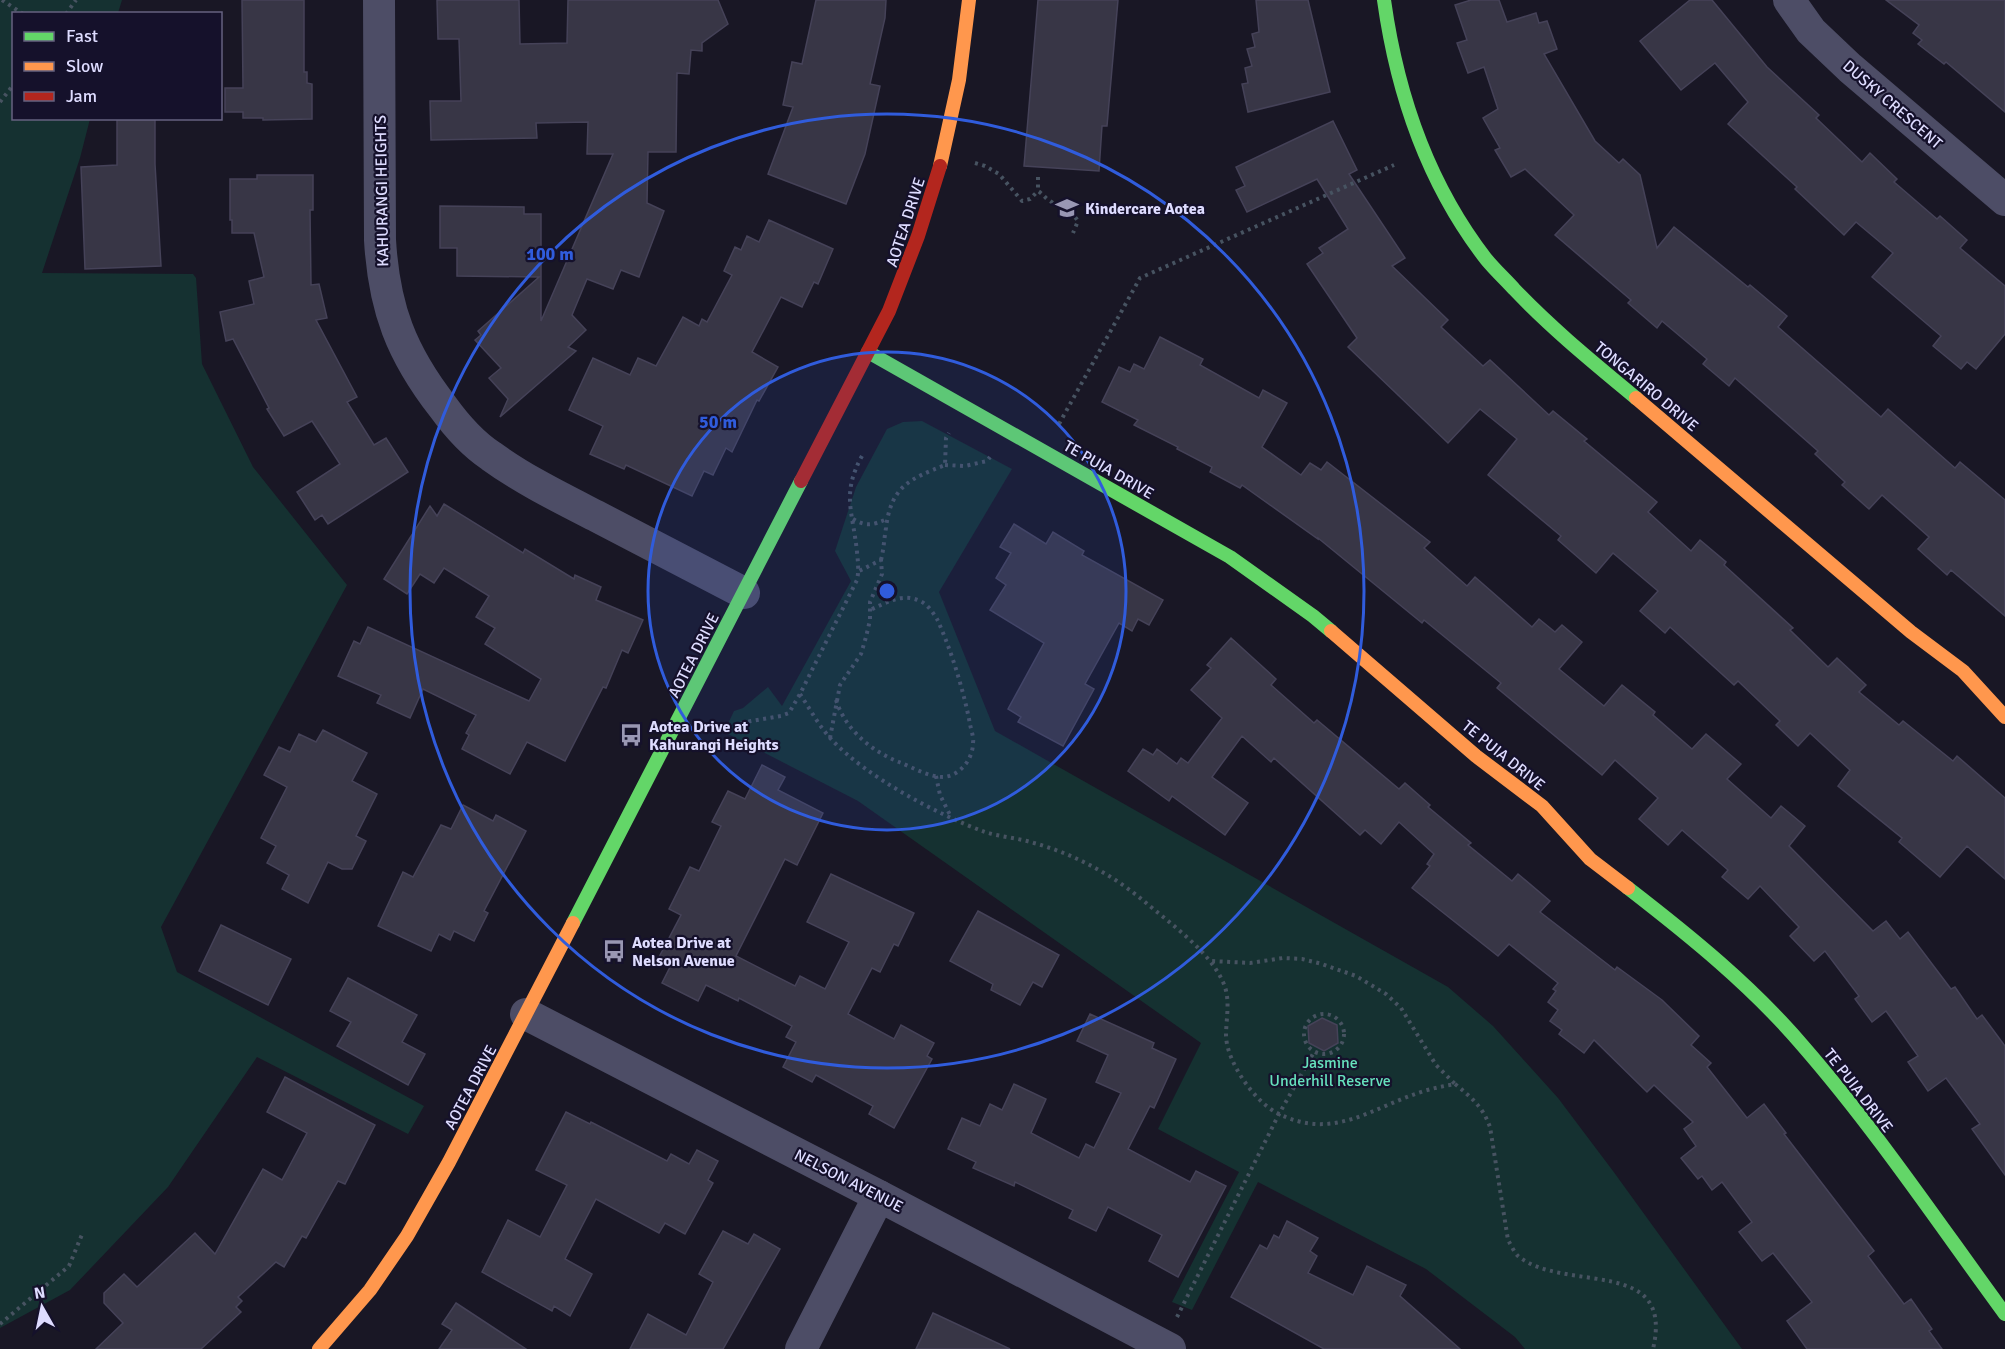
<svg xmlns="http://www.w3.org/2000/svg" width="2005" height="1349" font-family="Signika,sans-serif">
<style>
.green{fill:#153131}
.building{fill:#383646;stroke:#454258;stroke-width:1.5}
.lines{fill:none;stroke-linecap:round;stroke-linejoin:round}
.path{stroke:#475361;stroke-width:4;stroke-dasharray:3 4.5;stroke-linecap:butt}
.street{stroke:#4d4d66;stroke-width:32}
.fast{stroke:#63d668;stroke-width:14}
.slow{stroke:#ff974d;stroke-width:14}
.jam{stroke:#b3261e;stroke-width:14}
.ring{fill:none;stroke:#305cdc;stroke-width:3}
.labels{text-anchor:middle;stroke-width:4.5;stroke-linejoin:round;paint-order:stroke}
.street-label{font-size:16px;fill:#dedcff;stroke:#15112b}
.poi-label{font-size:16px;font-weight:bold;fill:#dedcff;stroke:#15112b;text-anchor:start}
.park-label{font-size:16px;fill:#66e1bd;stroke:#15112b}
.centre{fill:#305cdc;stroke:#15112b;stroke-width:3}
.ring-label{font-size:18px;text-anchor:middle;font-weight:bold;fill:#305cdc;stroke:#15112b;stroke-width:4.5;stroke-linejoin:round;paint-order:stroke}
</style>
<rect width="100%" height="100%" fill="#191725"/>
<g class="green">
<polygon points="0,0 122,0 118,13 14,14 14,118 90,119 80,158 42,273 193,274 196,278 202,364 253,467 347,585 161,927 177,972 424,1106 408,1134 257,1057 168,1187 70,1290 0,1328"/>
<polygon points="922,421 1012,469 939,592 995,731 1448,987 1493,1026 1558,1098 1613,1171 1742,1349 1525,1349 1515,1337 1426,1269 1258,1182 1192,1310 1172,1302 1239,1172 1158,1129 1201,1043 858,801 724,732 734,711 743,708 768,687 782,706 851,581 835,551 856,487 887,429 903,422"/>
</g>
<g class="building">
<polygon points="242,0 304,0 304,72 307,72 307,83 312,84 312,119 263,120 263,118 243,118 243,112 225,112 225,88 243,88"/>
<polygon points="437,0 519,0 520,44 567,43 568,0 718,0 728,24 702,43 702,51 691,50 689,74 677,73 676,152 648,152 647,203 664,211 639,277 621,270 613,289 587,279 572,315 586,330 568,347 576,351 500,417 508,399 489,378 501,368 475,340 481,335 478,331 539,277 457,276 457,248 440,248 440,206 524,207 524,214 541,214 541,321 613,154 587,154 588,122 536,123 537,138 431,140 430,101 461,101 459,39 438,39"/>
<polygon points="816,0 886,0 885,18 870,84 880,86 865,154 846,204 768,174 793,107 783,105 792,62 802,64"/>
<polygon points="1038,0 1118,0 1107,126 1102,126 1099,171 1024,166"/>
<polygon points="1256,0 1308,0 1330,92 1248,112 1242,84 1248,83 1245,68 1252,66 1247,49 1255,47 1252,34 1259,32"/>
<polygon points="1471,0 1499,0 1507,22 1536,13 1539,23 1547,21 1557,49 1544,54 1595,141 1619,163 1623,159 1640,175 1657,248 1674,227 1748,287 1750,285 1787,316 1778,327 1881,417 1888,409 1955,468 1960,462 2005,500 2005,616 1951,570 1947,575 1918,549 1929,537 1882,495 1869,509 1842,485 1845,482 1815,454 1818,451 1735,378 1729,386 1703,364 1707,359 1662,321 1657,328 1628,303 1631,300 1555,235 1574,215 1525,169 1511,177 1495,150 1500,148 1483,118 1498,109 1484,67 1468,73 1457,43 1467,40 1455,5"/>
<polygon points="1690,0 1712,0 1767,67 1819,115 1816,118 1862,162 1870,153 1897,179 1894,182 1937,219 1940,216 1967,240 1960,248 2005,286 2005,334 1976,369 1967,362 1961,369 1933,346 1941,336 1872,277 1893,253 1856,222 1844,235 1795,189 1797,187 1728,124 1748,102 1715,63 1681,90 1640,41"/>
<polygon points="1886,0 2005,0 2005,112 1946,62 1944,64 1918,44 1922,40 1913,33 1919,25"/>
<polygon points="117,118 155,118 155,164 161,266 85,269 81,167 117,165"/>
<polygon points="1333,121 1357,170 1349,174 1405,258 1392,266 1448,320 1441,327 1483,366 1490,360 1549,415 1553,411 1587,439 1584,441 1657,502 1648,512 1691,551 1700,540 1726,562 1724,565 1793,628 1790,630 1828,667 1837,658 1866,685 1859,692 1899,725 1903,721 1953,761 1957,756 2005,798 2005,879 1967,846 1940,877 1899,842 1902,838 1838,786 1850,770 1810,733 1798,746 1776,725 1780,721 1738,681 1734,685 1670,627 1665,633 1640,611 1658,591 1613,553 1596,573 1558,540 1561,536 1488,475 1517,439 1480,409 1448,443 1348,347 1357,338 1307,264 1323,253 1319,248 1348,229 1317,179 1247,212 1236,190 1245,186 1236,167"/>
<polygon points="257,175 313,175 313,210 310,210 311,285 319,284 327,318 316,320 357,397 347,402 374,445 386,438 408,472 328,524 322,515 315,520 297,492 340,464 312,421 284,436 267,409 269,408 233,339 226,341 220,312 254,304 249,281 264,277 254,233 232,233 232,220 230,220 230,179 257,179"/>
<polygon points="769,220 833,249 818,284 814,282 802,307 781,297 752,352 778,367 759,401 757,400 732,452 726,448 713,475 704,471 692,496 626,465 624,469 590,454 603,426 569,410 593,358 630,375 638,358 656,366 683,317 699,326 702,319 707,322 732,275 724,271 735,247 741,250 747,236 759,242"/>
<polygon points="1160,337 1203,359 1200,365 1259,398 1263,390 1287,403 1262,447 1301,475 1310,463 1321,470 1327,462 1430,542 1424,548 1467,586 1475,577 1532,627 1539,619 1555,632 1562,625 1582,642 1559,669 1604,706 1622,685 1655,712 1653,715 1692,749 1706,734 1741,764 1727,779 1771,818 1781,806 1805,826 1789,846 1873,931 1886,921 1900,939 1908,932 1951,989 1955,987 1977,1019 1982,1015 2005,1046 2005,1175 1972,1129 1980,1124 1946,1078 1928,1091 1908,1062 1918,1056 1886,1011 1872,1022 1855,999 1859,996 1825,951 1814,961 1790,936 1799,927 1760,886 1748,899 1722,877 1728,870 1682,830 1668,845 1639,819 1658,798 1615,760 1602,775 1497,688 1501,683 1424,620 1422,623 1318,538 1318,539 1242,485 1240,488 1210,472 1212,467 1177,449 1178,447 1134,425 1138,420 1102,402 1119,367 1130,372 1134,364 1144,369"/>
<polygon points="444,504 523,553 525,549 574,579 575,575 601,587 596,600 643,620 628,653 622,650 606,688 603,687 565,761 527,742 510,774 462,749 469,735 466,733 476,715 423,689 410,718 377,703 381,695 338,676 354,641 360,644 368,627 529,701 541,679 485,644 495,628 476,617 489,596 444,568 434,583 420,574 407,594 384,579 430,506 437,516"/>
<polygon points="1014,524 1046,544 1053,532 1084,551 1082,555 1163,600 1149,625 1138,619 1132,631 1119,623 1085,684 1094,689 1063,746 1018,722 1021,717 1008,709 1044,643 990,610 1006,585 996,578 1011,553 1000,547"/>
<polygon points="1231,638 1276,679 1271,685 1314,723 1317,720 1399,789 1405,783 1430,805 1428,807 1471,843 1468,845 1512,881 1518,874 1550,901 1540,912 1615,970 1617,967 1662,1000 1699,1036 1691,1045 1711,1063 1707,1067 1747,1118 1764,1104 1786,1133 1784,1134 1874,1251 1868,1256 1904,1304 1911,1299 1932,1329 1929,1331 1942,1349 1807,1349 1787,1321 1812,1302 1773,1253 1762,1261 1739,1232 1752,1222 1722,1182 1712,1190 1702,1176 1698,1179 1681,1158 1696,1146 1684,1129 1693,1122 1654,1085 1647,1092 1594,1040 1584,1053 1559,1034 1562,1030 1550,1021 1558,1010 1548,1002 1556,991 1553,989 1558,983 1509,944 1498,956 1412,888 1430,866 1427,864 1434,854 1399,822 1381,844 1365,830 1360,835 1274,758 1271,762 1242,736 1212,777 1248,803 1225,835 1172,796 1169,801 1128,771 1143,749 1153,755 1157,749 1177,764 1181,758 1188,763 1222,718 1191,690 1211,668 1207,665"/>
<polygon points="323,730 367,753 352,781 377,794 356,836 366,841 352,869 342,869 328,862 308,903 282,889 289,875 267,863 276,846 261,838 287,787 264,775 279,747 290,752 299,734 316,742"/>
<polygon points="762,765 785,777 778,790 823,813 797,865 785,859 736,956 795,986 800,976 825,989 849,942 807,922 831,874 914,913 898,946 894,944 880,972 872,968 848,1014 894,1039 901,1025 934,1043 927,1056 932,1059 894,1128 869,1114 873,1106 816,1075 812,1082 783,1067 796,1042 786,1037 792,1026 739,998 738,1001 706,985 698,1001 662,983 670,967 657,961 681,915 669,909 690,867 699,871 721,826 712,822 728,791 745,799"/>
<polygon points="463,805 493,821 496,815 526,831 484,911 488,913 474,941 454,931 450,940 439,934 431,951 378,926 403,872 413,877 441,825 451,829"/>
<polygon points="978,911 1059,955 1042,987 1033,982 1020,1005 991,990 993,984 950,961"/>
<polygon points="221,925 291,959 268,1005 199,971"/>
<polygon points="348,978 417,1015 402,1042 425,1054 408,1085 337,1046 351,1022 330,1011"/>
<polygon points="1090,1014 1154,1043 1152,1048 1176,1059 1154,1108 1150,1106 1128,1149 1190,1182 1196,1171 1226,1186 1178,1277 1149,1261 1162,1235 1108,1207 1096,1231 1069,1218 1073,1210 1015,1182 1014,1186 973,1168 976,1162 948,1149 962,1118 980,1126 990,1104 1002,1110 1014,1084 1046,1099 1031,1133 1079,1158 1086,1144 1094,1148 1121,1093 1096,1082 1108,1055 1077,1041"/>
<polygon points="1322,1018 1337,1025 1338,1043 1324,1051 1309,1043 1308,1026"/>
<polygon points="285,1077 375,1125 345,1184 338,1181 306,1238 302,1236 284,1267 276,1262 238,1297 242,1301 236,1307 241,1312 201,1349 96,1349 123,1323 104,1303 104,1293 124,1274 137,1287 195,1233 215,1254 263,1169 282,1180 307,1133 267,1112"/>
<polygon points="566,1112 590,1124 591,1122 667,1161 671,1154 689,1164 697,1150 718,1161 708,1180 713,1183 685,1234 665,1223 659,1233 596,1199 565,1259 592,1274 570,1316 554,1306 552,1311 482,1272 508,1220 540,1237 567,1185 536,1170"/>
<polygon points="1287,1221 1318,1238 1310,1251 1317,1256 1308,1273 1353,1295 1367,1266 1406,1285 1400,1296 1460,1349 1324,1349 1231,1297 1260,1245 1267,1249 1274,1235 1279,1238"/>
<polygon points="723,1231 748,1244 754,1234 780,1249 723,1349 630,1349 648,1314 686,1335 713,1282 699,1274"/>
<polygon points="456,1303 526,1349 439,1349 452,1330 442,1324"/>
<polygon points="933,1313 1010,1349 916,1349"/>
</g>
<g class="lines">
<g class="path">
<polyline points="2,0 23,14"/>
<polyline points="66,14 76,0"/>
<polyline points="0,102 14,84"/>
<path d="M975,163L985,166L999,174L1022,201L1030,199L1038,191C1043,194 1045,198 1050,201C1060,208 1070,209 1078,221L1073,233"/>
<polyline points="1038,177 1038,191"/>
<polyline points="1059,424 1140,278 1394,165"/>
<polyline points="945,465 965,466 987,461 990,457"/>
<path d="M853,519C866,527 873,525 887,519"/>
<path d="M881,560C884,548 884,539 886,528C891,486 910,479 945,465L946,438L949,433"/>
<path d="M800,694C810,709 819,726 831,739C865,776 938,815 985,832C1001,837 1018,838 1034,843C1074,854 1113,875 1145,902C1171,924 1209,951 1223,982C1231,999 1226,1018 1226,1036C1227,1062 1254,1101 1277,1113C1334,1142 1372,1107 1424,1091C1434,1088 1444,1086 1455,1084L1436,1065L1401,1008L1386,994L1356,976L1322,964L1302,959L1283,958L1250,963L1212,961"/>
<path d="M836,700C845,729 871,751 899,762C912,767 928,777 943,777C960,776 973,759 973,743C974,737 971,730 970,724C964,692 951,649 937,619C934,614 928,605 922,602C903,592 888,602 870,610"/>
<path d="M720,731L731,726L751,721L781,716L789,713L800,694L857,580C859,571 858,562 857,552C853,512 841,494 862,456"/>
<polyline points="830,738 840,685 861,654 866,637 870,620 870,602 882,574 881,560 859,571"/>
<polyline points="936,776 940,795 951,817"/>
<circle cx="1324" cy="1034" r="20"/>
<path d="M1455,1084C1471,1097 1483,1107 1490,1127L1508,1240C1511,1245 1514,1252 1518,1256C1565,1294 1675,1255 1653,1349"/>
<polyline points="1177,1317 1279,1114 1314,1052"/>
<polyline points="0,1324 69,1266 83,1232"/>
</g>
<g class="street">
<path d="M379,0L380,240C384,308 401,353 443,407C456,425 473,444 491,456C524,480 561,498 598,517C647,542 695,568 744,593"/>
<polyline points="1789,0 1811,31 1850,68 2005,200"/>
<polyline points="526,1014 879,1196 1170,1349"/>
<polyline points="801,1349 879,1196"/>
</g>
<g class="fast">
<path d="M1384,0C1397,93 1428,184 1486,259C1495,270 1505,279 1514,289C1552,329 1594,363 1636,398"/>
<polyline points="868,352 1230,557 1313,616 1331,631"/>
<path d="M1628,888C1690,936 1752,986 1803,1046C1876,1130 1939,1224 2005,1314"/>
<polyline points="573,923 801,481"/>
</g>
<g class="slow">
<polyline points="940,166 959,80 969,0"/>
<polyline points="1636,398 1911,632 1963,671 2005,717"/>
<polyline points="1331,631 1476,756 1542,806 1590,859 1628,888"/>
<polyline points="319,1349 370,1290 407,1236 449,1162 573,923"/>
</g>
<polyline class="jam" points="801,481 889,311 918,236 940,166"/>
</g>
<circle cx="887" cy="591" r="239" fill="#305cdc" fill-opacity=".12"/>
<g class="ring">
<circle cx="887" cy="591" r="239"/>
<circle cx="887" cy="591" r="477"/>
</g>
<defs>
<g id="school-bare" transform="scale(1.8)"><path d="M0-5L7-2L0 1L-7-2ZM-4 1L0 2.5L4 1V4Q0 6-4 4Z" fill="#9997b3" stroke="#15112b" stroke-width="2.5" paint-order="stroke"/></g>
<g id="bus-bare" transform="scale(1.8)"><path d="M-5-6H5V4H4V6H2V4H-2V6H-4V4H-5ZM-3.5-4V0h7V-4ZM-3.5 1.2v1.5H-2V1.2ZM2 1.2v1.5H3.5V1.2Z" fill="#9997b3" stroke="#15112b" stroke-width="2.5" paint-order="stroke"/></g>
</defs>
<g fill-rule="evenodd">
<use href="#school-bare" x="1067" y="208"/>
<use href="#bus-bare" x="631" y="735"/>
<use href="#bus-bare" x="614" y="951"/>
</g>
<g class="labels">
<g class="street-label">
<text transform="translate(1893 104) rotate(41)" y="6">DUSKY CRESCENT</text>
<text transform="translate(381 191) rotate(-91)" y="6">KAHURANGI HEIGHTS</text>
<text transform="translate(905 222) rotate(-72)" y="6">AOTEA DRIVE</text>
<text transform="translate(1647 386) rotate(40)" y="6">TONGARIRO DRIVE</text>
<text transform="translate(1109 469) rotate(30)" y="6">TE PUIA DRIVE</text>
<text transform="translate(693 655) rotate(-63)" y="6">AOTEA DRIVE</text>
<text transform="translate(1504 755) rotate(39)" y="6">TE PUIA DRIVE</text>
<text transform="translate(470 1087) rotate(-62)" y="6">AOTEA DRIVE</text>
<text transform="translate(1859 1090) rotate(52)" y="6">TE PUIA DRIVE</text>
<text transform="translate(849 1180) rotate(27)" y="6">NELSON AVENUE</text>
</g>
<g class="poi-label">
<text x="1085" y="214">Kindercare Aotea</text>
<text x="649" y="732">Aotea Drive at<tspan x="649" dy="18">Kahurangi Heights</tspan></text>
<text x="632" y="948">Aotea Drive at<tspan x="632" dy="18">Nelson Avenue</tspan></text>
</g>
<g class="park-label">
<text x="1330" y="1068">Jasmine<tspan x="1330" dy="18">Underhill Reserve</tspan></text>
</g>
</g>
<circle cx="887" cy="591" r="9" class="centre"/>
<g class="ring-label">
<text x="550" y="260">100 m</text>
<text x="718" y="428">50 m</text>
</g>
<rect x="12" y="12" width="210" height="108" fill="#15112b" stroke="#656280" stroke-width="1.5"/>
<rect x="24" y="32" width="30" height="9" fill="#63d668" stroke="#656280" stroke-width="1.5"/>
<text x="66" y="42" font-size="18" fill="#dedcff">Fast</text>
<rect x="24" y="62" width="30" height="9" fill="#ff974d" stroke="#656280" stroke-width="1.5"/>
<text x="66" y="72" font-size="18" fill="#dedcff">Slow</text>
<rect x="24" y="92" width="30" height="9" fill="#b3261e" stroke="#656280" stroke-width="1.5"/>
<text x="66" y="102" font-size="18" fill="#dedcff">Jam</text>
<g transform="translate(42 1307) rotate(351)" stroke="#15112b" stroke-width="4.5" paint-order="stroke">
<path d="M0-4.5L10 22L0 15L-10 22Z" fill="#dedcff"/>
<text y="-9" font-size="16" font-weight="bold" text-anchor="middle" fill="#dedcff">N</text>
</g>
</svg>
